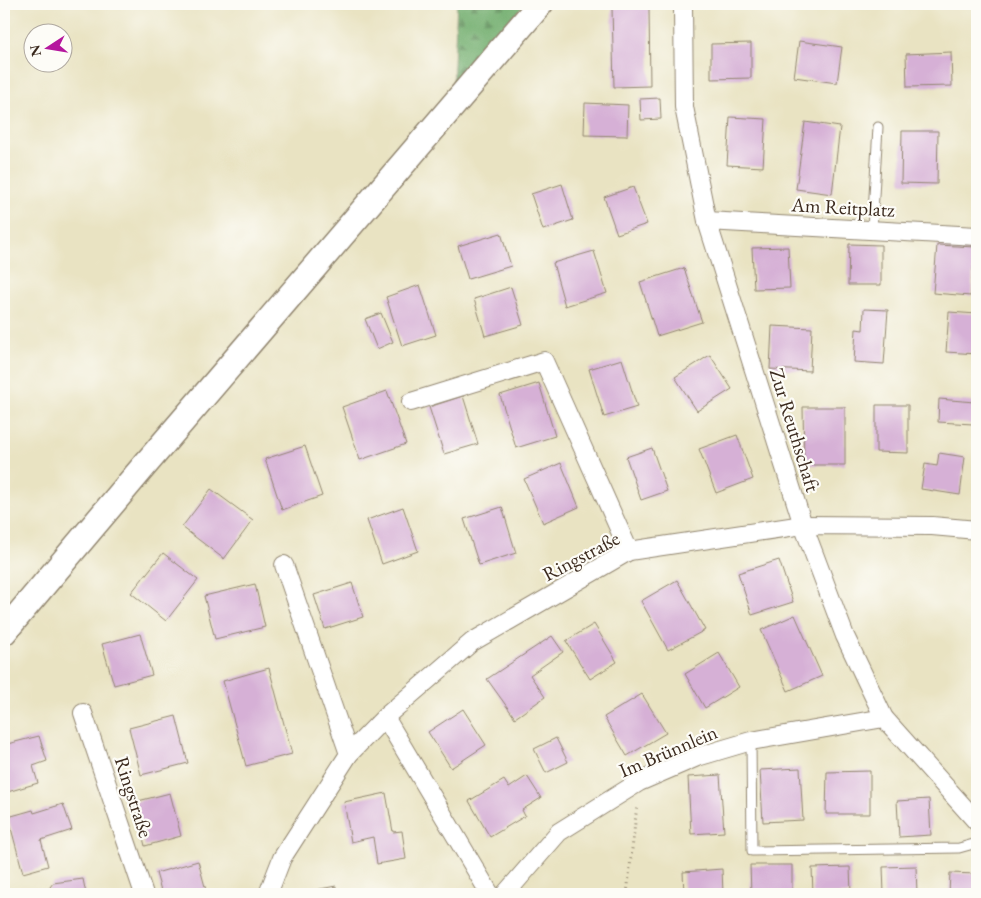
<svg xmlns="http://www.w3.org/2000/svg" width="981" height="898" font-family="'EB Garamond',serif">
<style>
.forest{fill:url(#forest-firs);stroke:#566c46}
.building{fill:#d6b0d6}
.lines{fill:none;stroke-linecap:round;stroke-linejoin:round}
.service-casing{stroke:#928670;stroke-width:11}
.minor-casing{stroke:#928670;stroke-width:20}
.secondary-casing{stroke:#928670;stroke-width:28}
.path{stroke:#928670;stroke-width:3;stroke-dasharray:1 4;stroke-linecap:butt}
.service{stroke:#fff;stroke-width:9}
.minor{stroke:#fff;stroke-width:18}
.secondary{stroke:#fff;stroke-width:25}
.labels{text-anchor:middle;stroke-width:4.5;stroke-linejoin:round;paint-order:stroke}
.street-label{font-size:20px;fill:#3b2a1e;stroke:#fdfcf7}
</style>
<defs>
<pattern id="forest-firs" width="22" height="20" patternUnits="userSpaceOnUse" patternTransform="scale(1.25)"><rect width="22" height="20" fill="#72ae6e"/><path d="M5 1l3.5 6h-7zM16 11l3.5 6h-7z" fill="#5f8e5a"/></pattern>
</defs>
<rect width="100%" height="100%" fill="#fdfcf7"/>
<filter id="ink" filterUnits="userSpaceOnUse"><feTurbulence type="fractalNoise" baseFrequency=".02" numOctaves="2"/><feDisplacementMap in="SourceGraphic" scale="10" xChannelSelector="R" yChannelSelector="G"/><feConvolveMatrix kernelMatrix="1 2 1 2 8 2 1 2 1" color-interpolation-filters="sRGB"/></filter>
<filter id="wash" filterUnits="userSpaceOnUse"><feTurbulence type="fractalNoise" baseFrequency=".0096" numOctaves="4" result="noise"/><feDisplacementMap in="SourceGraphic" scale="20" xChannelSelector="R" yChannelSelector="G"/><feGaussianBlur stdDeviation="1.12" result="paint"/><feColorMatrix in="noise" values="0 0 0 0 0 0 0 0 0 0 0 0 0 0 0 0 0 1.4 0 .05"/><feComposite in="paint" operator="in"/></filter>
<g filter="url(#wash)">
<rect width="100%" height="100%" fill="#e9e3c2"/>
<polygon class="forest" points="457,4 524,4 453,86"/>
<g id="blocks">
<g class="building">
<polygon points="612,8 649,8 650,86 614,87"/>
<polygon points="799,41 842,47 837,83 794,77"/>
<polygon points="751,43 751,78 711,79 711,44"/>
<polygon points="951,52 952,86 907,87 906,54"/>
<polygon points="660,98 661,119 641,120 640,99"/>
<polygon points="585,103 628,105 627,136 584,135"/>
<polygon points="730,117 766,119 763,167 727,165"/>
<polygon points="805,122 840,127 832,194 796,189"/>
<polygon points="902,131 938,131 937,184 901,183"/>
<polygon points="562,184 573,220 543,230 531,194"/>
<polygon points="633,187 647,224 617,234 604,197"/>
<polygon points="501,233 511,266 468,279 458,246"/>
<polygon points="849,244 881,245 881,285 848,285"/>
<polygon points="937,245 975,247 971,296 933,293"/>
<polygon points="788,247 790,288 754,289 752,248"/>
<polygon points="594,251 607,293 565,306 553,263"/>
<polygon points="684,268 702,322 657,336 640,282"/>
<polygon points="420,285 436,335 402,346 386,297"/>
<polygon points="511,287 523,325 485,336 474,299"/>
<polygon points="864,309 888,310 884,364 854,362 856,329 863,330"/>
<polygon points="949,312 977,314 977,354 946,352"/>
<polygon points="381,313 393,342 377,349 365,319"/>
<polygon points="772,326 812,328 810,371 770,369"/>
<polygon points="710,355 732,389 697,411 675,377"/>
<polygon points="622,359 637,407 604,417 589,369"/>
<polygon points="539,383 555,436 516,448 500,395"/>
<polygon points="387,391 406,444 360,460 342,407"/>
<polygon points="463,396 478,444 444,454 429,407"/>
<polygon points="939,399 974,402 973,424 938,422"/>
<polygon points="876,405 908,405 908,453 876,452"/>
<polygon points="803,407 845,407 845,465 804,465"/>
<polygon points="737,435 753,479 716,493 699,449"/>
<polygon points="305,446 322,496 282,510 265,459"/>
<polygon points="652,448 667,491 641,500 626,457"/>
<polygon points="939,453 965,457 960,495 921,489 925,464 937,466"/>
<polygon points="561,463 579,507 543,523 524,479"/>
<polygon points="211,489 253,520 224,559 182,527"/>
<polygon points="403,507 418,551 382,564 367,520"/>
<polygon points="502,507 516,553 479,565 464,519"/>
<polygon points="163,553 198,580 166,621 131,593"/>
<polygon points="779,560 793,602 752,615 738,573"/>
<polygon points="677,580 705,630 668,650 641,601"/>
<polygon points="352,583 363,617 325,629 314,595"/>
<polygon points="255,584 265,627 215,639 204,596"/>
<polygon points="795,615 822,676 788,691 761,630"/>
<polygon points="594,624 617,662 590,679 566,641"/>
<polygon points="140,634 152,675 114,685 102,644"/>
<polygon points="552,636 563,652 530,675 545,697 515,718 487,679"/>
<polygon points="719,653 739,687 705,708 685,674"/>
<polygon points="269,668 292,754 246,766 223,681"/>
<polygon points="642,694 666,733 627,756 604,717"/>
<polygon points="463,709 486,745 451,768 428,732"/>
<polygon points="176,716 188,763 141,775 129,728"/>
<polygon points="39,736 47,761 33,766 38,783 4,793 4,750 7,744"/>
<polygon points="556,738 568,762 546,773 534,749"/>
<polygon points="800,768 803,820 763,822 760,770"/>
<polygon points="870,771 870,814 826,814 827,772"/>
<polygon points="720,775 724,832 691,834 688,777"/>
<polygon points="527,776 541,798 522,810 525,816 490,837 469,801 504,780 509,788"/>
<polygon points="170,793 181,836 145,846 134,802"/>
<polygon points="386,793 393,832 402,831 406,859 377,864 373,837 351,842 344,802"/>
<polygon points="929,799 931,835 899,837 897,801"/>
<polygon points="63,804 72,830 41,840 48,866 23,873 8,817 33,810 34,813"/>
<polygon points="198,861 207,894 162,894 156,873"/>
<polygon points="750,865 792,865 792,894 751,894"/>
<polygon points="916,866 917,894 884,894 883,867"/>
<polygon points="850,867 851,894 813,894 812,868"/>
<polygon points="722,869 723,894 684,894 683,872"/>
<polygon points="950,873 977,874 977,894 949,894"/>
<polygon points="83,879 86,894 45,894 53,883"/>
<polygon points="336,886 337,894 299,894 299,893"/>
</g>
</g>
</g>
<g filter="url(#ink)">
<use href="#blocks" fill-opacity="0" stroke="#928670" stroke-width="1"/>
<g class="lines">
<g class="service-casing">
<g id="service">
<polyline points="872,230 878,127"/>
<polyline points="751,741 752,851 959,848 977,843"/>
</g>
</g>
<g class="minor-casing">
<g id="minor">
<polyline points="683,6 684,107 707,221 803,525 845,636 884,718 977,822"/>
<polyline points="707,221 977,236"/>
<polyline points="411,402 544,361 629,551"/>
<polyline points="284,565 349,754"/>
<polyline points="83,713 144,894"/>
<polyline points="385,717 490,894"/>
<polyline points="268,894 282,858 349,754 385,717 472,642 629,551 803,525 932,526 977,530"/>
<polyline points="505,894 559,832 639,782 697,757 751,741 884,718"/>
</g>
</g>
<g class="secondary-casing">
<polyline id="secondary" points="4,632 144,466 540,4"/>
</g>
<polyline class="path" points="627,894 637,805"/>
<use href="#service" class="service"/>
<use href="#minor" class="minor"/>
<use href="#secondary" class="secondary"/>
</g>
</g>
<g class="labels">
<g class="street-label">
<text transform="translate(843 207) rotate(3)" y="7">Am Reitplatz</text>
<text transform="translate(795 430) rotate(73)" y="7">Zur Reuthschaft</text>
<text transform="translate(581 556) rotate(-28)" y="7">Ringstraße</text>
<text transform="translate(668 751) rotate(-23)" y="7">Im Brünnlein</text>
<text transform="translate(134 797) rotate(72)" y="7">Ringstraße</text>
</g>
</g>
<rect width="981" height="898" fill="none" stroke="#fdfcf7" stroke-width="20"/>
<g transform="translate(48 48) rotate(258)"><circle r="24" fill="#fdfcf7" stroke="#afa8a0"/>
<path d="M0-4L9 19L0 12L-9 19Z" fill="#b5179e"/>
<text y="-8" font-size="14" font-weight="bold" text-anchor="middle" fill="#3b2a1e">N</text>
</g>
</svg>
